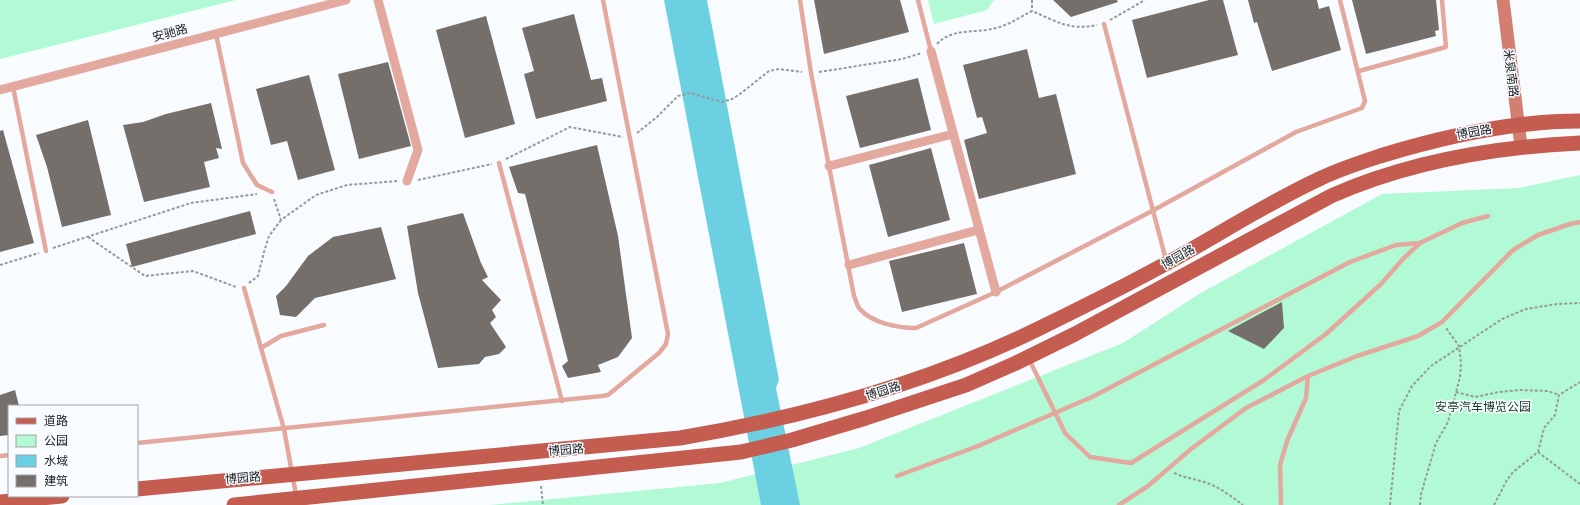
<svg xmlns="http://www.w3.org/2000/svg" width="1580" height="505" font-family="'Nunito Sans','Noto Sans SC',sans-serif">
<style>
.green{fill:#b2fad5}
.water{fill:#6bd0e2}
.building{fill:#746f6b}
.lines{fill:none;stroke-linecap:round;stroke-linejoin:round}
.path{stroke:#979a9c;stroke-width:2;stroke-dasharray:3 2;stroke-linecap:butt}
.lane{stroke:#e3a89e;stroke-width:4.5}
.street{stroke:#e3a89e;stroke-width:9}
.secondary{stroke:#d27e71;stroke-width:13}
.primary{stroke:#c45d4f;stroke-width:15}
.labels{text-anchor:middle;stroke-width:3;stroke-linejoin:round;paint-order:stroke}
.street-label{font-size:12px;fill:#1b1d1f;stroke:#f9fcff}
.park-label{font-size:12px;fill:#173a2a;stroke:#f9fcff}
</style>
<rect width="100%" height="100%" fill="#f9fcff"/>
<g class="green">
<polygon points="0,0 236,0 0,59"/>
<polygon points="928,0 994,0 987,10 934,24"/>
<polygon points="1580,175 1580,505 489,505 720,483 859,448 1123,343 1199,294 1382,194 1519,188"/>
</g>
<polygon class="water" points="664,0 707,0 779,380 776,388 800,505 761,505"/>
<g class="building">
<polygon points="814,0 900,0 909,32 824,54"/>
<polygon points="1053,0 1117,0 1118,2 1071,17"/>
<polygon points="1209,0 1223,0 1238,55 1147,78 1132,20"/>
<polygon points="1248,0 1317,0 1319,9 1329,6 1341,50 1272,71 1257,22 1254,23"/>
<polygon points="1352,0 1436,0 1439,30 1435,31 1436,36 1366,54"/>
<polygon points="574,14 591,80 602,78 607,101 536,119 524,74 534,71 522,28"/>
<polygon points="486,16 515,124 465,138 436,30"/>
<polygon points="1027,49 1039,98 1056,94 1076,174 979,199 964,140 987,133 982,117 977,118 963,65"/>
<polygon points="388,62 411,146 359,159 338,74"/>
<polygon points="309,75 335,170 298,180 287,141 271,145 256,89"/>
<polygon points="918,78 931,130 860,148 846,96"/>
<polygon points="211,103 222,149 216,148 219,158 204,162 210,187 144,202 123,125 143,122 166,114"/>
<polygon points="88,120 111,215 62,227 47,167 36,135"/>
<polygon points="3,130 34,243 0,252 0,131"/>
<polygon points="597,145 618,236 632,338 618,357 598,365 601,372 568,378 562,366 568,361 525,194 518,193 509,167"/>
<polygon points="931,148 950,220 888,237 869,165"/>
<polygon points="250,211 256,234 132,267 126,244"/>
<polygon points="463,213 481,263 488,277 482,280 501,300 492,310 496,317 490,323 506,347 499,354 485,357 479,364 438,368 418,293 407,226"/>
<polygon points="381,227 396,279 315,298 296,317 280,315 276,296 286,286 308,256 333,237"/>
<polygon points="964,243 977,294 902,312 889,261"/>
<polygon points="1282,302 1284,328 1264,349 1228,331"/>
<polygon points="15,390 19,406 9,406 9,435 0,436 0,395"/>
</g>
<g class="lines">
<g class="path">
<polyline points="1032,0 1032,11"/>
<polyline points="1110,20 1145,0"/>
<path d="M937,44C953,27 975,34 996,28C1009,25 1020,17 1032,11C1056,21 1069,31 1097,25"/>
<polyline points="819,72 902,59 922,53"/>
<polyline points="637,133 657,117 678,96 690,93 722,102 732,99 740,94 769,71 779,69 802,72"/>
<polyline points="506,159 570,127 623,137"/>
<polyline points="418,180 492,164"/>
<polyline points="274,199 281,220 316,195 347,185 398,181"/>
<polyline points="88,237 145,276 193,271 236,287"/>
<polyline points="53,248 191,203 257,194"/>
<polyline points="0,265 39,253"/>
<polyline points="249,283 258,276 264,252 269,236 281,220"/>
<polyline points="1456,392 1475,397 1499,392 1520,390 1548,391 1559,395"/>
<polyline points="1538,452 1580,484"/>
<path d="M1174,473C1185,478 1196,479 1207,483C1221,488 1232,497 1243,505"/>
<polyline points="541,486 543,505"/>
<polyline points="1390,505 1399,411 1412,386 1431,366 1502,319 1526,309 1557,304 1580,303"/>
<polyline points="1420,505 1421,494 1436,443 1448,422 1460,377 1461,363 1459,346 1446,328"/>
<polyline points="1494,505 1507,480 1513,472 1538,452 1544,428 1555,415 1559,395 1580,382"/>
</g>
<g class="lane">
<path d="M800,0L811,73L854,296C856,300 857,305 859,308C871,323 898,328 916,328L996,292L1152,211L1296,132L1362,108L1365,101L1340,0"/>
<polyline points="918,0 931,51"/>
<polyline points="1104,24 1166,260"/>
<polyline points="216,34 243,163 257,185 272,192"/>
<polyline points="1359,71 1446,47 1442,0"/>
<polyline points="13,87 46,251"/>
<polyline points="499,163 562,401"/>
<polyline points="244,288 284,429 296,495"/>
<polyline points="261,348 281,336 324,325"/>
<polyline points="1029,359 1065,433 1090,457 1131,463 1264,380 1326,334 1381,284 1403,259 1420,243"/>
<polyline points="137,443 602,396 608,395 659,353 666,344 668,334 603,0"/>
<polyline points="0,456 9,455"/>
<polyline points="897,476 978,446 1092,397 1350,262 1396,245 1420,243 1462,223 1488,216"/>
<polyline points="1119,505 1148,486 1191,449 1246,408 1308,376 1357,356 1418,336 1442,322 1513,250 1538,235 1570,224 1580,222"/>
<polyline points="1281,505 1280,465 1287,441 1306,398 1308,376"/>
</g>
<g class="street">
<polyline points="378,0 418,150 407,181"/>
<polyline points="931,51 996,292"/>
<polyline points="0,90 346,0"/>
<polyline points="829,166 953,134"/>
<polyline points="849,265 978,230"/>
</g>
<polyline class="secondary" points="1503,0 1521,146"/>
<g class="primary">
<path d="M137,489L680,438C804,417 926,384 1040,328C1083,307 1127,285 1169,262C1218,235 1266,204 1317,180C1337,170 1359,163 1380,156C1445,136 1512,121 1580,121"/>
<polyline points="0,502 62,496"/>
<path d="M234,505L741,452L792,440L866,418L966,385L1016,363L1075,334L1331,196C1410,161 1495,147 1580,143"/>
</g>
</g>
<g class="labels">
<g class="street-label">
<text transform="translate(170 33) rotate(-15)" y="4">安驰路</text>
<text transform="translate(1511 73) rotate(83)" y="4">米泉南路</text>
<text transform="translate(1474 132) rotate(-10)" y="4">博园路</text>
<text transform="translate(1178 257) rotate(-29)" y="4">博园路</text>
<text transform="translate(883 391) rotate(-18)" y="4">博园路</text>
<text transform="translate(566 450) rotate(-5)" y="4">博园路</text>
<text transform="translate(243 478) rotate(-5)" y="4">博园路</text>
</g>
<g class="park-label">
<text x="1483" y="411">安亭汽车博览公园</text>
</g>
</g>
<rect x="8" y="405" width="130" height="92" fill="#f9fcff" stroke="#a0a3a5"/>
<rect x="16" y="418" width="20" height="6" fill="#c45d4f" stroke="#a0a3a5"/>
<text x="44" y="425" font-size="12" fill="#1b1d1f">道路</text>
<rect x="16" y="435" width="20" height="12" fill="#b2fad5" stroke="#a0a3a5"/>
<text x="44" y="445" font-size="12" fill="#1b1d1f">公园</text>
<rect x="16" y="455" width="20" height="12" fill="#6bd0e2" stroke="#a0a3a5"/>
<text x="44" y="465" font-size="12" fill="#1b1d1f">水域</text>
<rect x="16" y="475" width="20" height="12" fill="#746f6b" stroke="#a0a3a5"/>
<text x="44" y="485" font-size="12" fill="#1b1d1f">建筑</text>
</svg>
